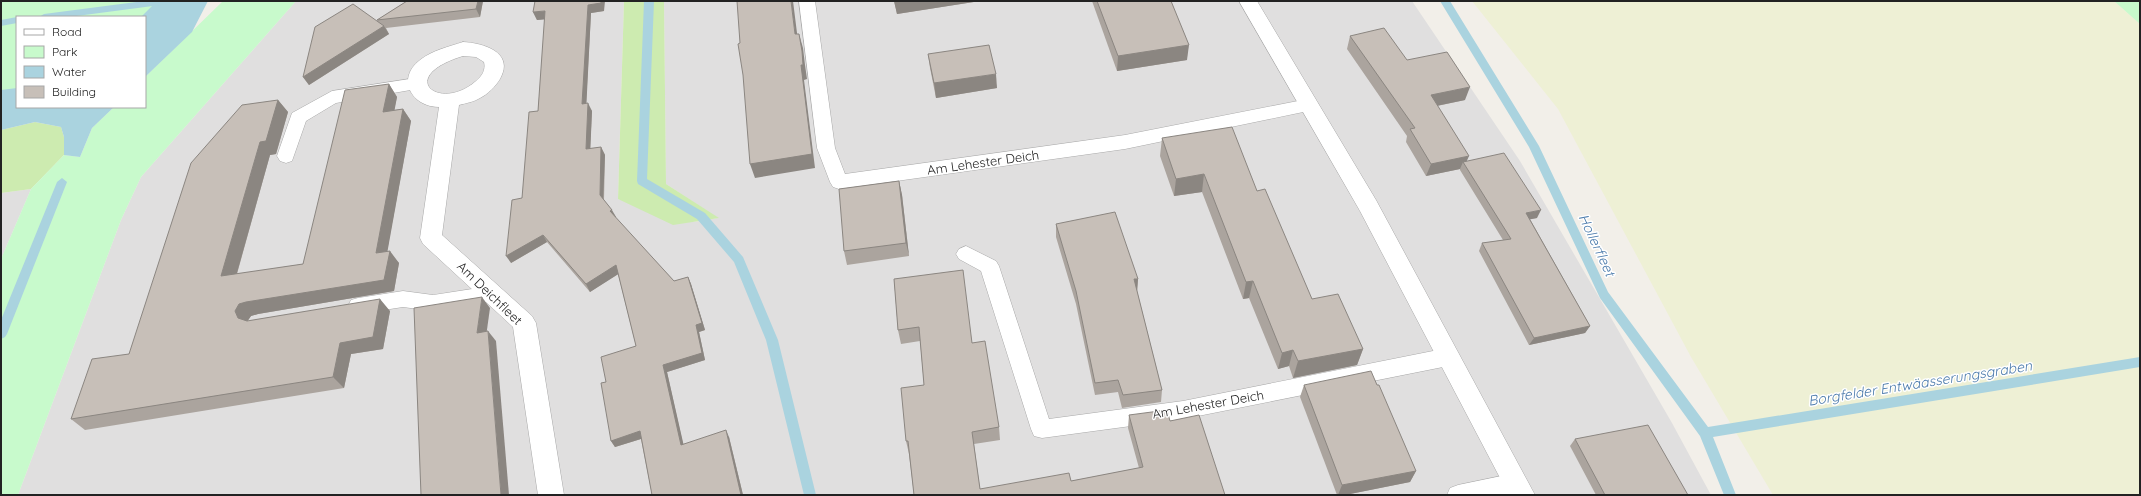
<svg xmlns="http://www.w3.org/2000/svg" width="2141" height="496" font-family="Quicksand,sans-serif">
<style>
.residential{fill:#e0dfdf}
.farmland{fill:#eef0d5}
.grass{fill:#cdebb0}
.park{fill:#c8facc}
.water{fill:#aad3df}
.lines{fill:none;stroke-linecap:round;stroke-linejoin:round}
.stream{fill:#aad3df;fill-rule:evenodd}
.lane-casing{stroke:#a9a9a9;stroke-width:1}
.street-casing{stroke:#a9a9a9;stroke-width:1}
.lane{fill:#fff;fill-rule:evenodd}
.street{fill:#fff;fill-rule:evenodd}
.wall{fill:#aba49e}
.shaded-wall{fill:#8b8681}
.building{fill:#c7bfb8;stroke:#8b8681}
.labels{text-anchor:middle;stroke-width:3;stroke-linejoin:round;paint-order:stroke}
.street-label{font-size:13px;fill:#222;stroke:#fff}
.water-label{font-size:14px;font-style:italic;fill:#4a7aab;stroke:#fff}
</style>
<rect width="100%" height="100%" fill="#f2efe9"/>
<g class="residential">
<polygon points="296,1 624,1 618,199 693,222 718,218 666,184 664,1 1412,1 1520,161 1672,423 1711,495 18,495 121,220 141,177"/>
<polygon points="31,189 1,259 1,193"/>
</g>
<polygon class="farmland" points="1472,1 2114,1 2140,24 2140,495 1773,495 1691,357 1558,109"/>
<g class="grass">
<polygon points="624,1 664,1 666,184 719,218 673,225 618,199"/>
<polygon points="35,122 61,127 64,137 64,155 31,189 1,193 1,130"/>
</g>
<g class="park">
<polygon points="1,1 187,1 145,17 17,17 17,107 1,119"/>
<polygon points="223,1 296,1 141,177 121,220 18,495 1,495 1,259 31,189 64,155 80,157 92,128 114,107 145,107 145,77"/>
<polygon points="2114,1 2140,1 2140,24"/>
</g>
<g class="water">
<polygon points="157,1 208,1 192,32 145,77 145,17 141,17"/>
<polygon points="17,88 17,107 114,107 92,128 80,157 64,155 64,137 61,127 35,122 1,130 1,90"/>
</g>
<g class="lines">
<g class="stream">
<polygon points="144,1 173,1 168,4 69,17 39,17 44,14"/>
<polygon points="644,1 654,1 647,179 705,213 743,257 778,340 816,495 804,495 766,340 734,262 697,219 638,184 637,181"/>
<polygon points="1440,1 1450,1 1539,146 1608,292 1708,427 2140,357 2140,367 1713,437 1736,495 1724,495 1700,436 1600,298 1529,147"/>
<polygon points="17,17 17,23 1,26 1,20"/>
<polygon points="62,178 67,182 7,334 5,337 1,339 1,320 57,182"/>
</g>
<g class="lane-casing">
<g id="lane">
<polygon points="799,1 815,1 835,148 845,174 1125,135 1308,99 1314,101 1317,105 1314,109 1308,111 1125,149 839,189 833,187 830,182 817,148"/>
<polygon points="416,78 422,80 424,84 422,88 336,103 306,121 292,161 286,163 280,161 277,156 292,113 332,91"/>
<polygon points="966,246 996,261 999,266 1049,419 1183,401 1448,348 1455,351 1458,357 1455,363 1448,366 1183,419 1042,438 1034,436 1031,429 981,271 959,259 956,254 959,249"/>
<polygon points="492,286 499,288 502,294 499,300 433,311 403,307 358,314 351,312 348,306 351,300 358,298 403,291 433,295"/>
<polygon points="1516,473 1524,476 1527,483 1524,490 1507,495 1447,495 1450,488 1458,485"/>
</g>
</g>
<g class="street-casing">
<g id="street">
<polygon points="1239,1 1257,1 1376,200 1535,495 1509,495 1360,211"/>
<path d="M463,42C483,43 515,52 500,79C495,87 488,94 480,98C474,102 466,103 459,105L442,235L532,316L536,323L564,495H538L513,327L423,244L420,238L439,107C411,107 396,78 420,60C433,50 448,47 463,42ZM463,56L476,57L484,62C486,70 482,76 476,81C440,113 394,77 463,56Z"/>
</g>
</g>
<use href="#lane" class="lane"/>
<use href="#street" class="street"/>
</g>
<g class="wall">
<polygon points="407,1 483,1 480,17 386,28 389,34 309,85 303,77 378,21 377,20"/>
<polygon points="894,1 980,1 897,14"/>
<polygon points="1092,1 1171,1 1187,60 1117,71"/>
<polygon points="604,11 591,13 586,104 592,111 590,149 601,147 605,155 604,200 616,217 615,218 674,281 688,277 691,284 705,330 699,332 705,360 667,372 683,444 729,437 743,495 652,495 641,439 615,447 611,441 606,382 636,346 618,274 590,292 547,242 511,263 538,111 545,19 537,20 533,12"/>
<polygon points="1350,36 1465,100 1437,106 1466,161 1537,218 1530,219 1590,326 1585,333 1529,345 1479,251 1482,243 1503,240 1460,170 1460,169 1426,176 1406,142 1407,136 1347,49"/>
<polygon points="928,54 997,88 936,98 930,68"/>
<polygon points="389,84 397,97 394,110 403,109 411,121 387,251 399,263 394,291 258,314 251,316 247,321 390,311 383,349 351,354 344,388 85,430 71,419 129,354 278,100 288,112 276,154 270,155 237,274 303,264"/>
<polygon points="1162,138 1257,191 1312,299 1363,349 1357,365 1293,378 1289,366 1278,369 1249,298 1243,299 1202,192 1174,196 1160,156"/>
<polygon points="899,181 902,195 909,256 847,265 844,251"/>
<polygon points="1056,224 1138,279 1137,291 1162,390 1161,402 1122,408 1118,392 1095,395 1076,304 1056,237"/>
<polygon points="894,279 972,343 999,427 1000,440 974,444 980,489 1071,481 1139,468 1128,428 1129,415 1170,421 1225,495 914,495 909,454 906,441 924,385 920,341 901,344 898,330"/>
<polygon points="1304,385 1416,471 1410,482 1345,495 1337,495 1300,397"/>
<polygon points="1575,439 1688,495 1596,495 1570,446"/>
</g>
<g class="shaded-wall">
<polygon points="478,1 483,1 480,17 476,9"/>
<polygon points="601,1 605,1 604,11 591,13 586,112 582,104 588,5"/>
<polygon points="791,1 793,1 799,49 795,34"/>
<polygon points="894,1 980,1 897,14"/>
<polygon points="545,11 549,19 537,20 533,12"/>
<polygon points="384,26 389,34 309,85 303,77"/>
<polygon points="799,34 803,48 805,65 807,79 804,80 815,168 755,178 750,164 801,65"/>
<polygon points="1189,45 1187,60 1117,71 1118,56"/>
<polygon points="996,74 997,88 936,98 934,83"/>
<polygon points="389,84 397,97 392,124 383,112"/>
<polygon points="1470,87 1465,100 1426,108 1431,95"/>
<polygon points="278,100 288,112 276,154 270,155 233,287 221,276 260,142"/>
<polygon points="588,103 592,111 590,157 586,149"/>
<polygon points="403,109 411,121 385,265 376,253"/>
<polygon points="601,147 605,155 603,203 600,195"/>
<polygon points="1469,156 1465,165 1463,162 1460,169 1426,176 1431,164"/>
<polygon points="1204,174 1202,192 1174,196 1176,179"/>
<polygon points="899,181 902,195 909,256 906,243"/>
<polygon points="612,210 616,217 613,219 610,211"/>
<polygon points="1541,210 1537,218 1522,221 1526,213"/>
<polygon points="543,235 547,242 511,263 506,256"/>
<polygon points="390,251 399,263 394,291 258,314 251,316 247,322 238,318 235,311 239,304"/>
<polygon points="616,265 620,273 590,292 586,284"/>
<polygon points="688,277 691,284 705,330 699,332 705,360 667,372 685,451 681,445 663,365 696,325"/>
<polygon points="1134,279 1138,279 1137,292"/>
<polygon points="1253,281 1249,298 1243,299 1246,282"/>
<polygon points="482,297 490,308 485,344 477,333"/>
<polygon points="380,299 390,311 383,349 351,354 344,388 333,377 340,343"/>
<polygon points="1590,326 1585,333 1529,345 1534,338"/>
<polygon points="488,331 496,341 509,495 501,495"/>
<polygon points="1363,349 1357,365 1293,378 1298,361"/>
<polygon points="1293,350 1289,366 1278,369 1282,353"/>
<polygon points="726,430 729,437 743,495 741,495"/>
<polygon points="640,431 644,438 615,447 611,441"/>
<polygon points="1416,471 1410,482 1345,495 1338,495 1342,485"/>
</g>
<g class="building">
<polygon points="407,1 478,1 476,9 377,20"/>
<polygon points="535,1 601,1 601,3 588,5 582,104 588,103 586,149 601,147 600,195 612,210 610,211 674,281 688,277 702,323 696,325 702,353 663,365 681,445 726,430 741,495 652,495 640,431 611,441 601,383 606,382 601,357 636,346 616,265 586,284 543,235 506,256 512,200 522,198 529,112 538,111 545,11 533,12"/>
<polygon points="737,1 791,1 795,34 799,34 802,51 803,65 801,65 812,154 750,164 743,75 738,44 740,43"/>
<polygon points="1097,1 1171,1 1189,45 1118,56"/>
<polygon points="353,4 384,26 303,77 315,27"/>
<polygon points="1384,28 1407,60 1447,52 1470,87 1431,95 1469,156 1431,164 1410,129 1415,128 1350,36"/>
<polygon points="989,45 996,74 934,83 928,54"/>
<polygon points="389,84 383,112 403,109 376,253 390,251 384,280 246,302 239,304 235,311 238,318 247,321 380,299 373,337 340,343 333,377 71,419 92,359 129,354 191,163 242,105 278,100 266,141 260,142 221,276 303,264 345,90"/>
<polygon points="1232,127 1257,191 1265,189 1312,299 1338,294 1363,349 1298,361 1293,350 1282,353 1253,281 1246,282 1204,174 1176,179 1162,138"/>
<polygon points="1504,153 1541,210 1526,213 1590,326 1534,338 1482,243 1511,239 1463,162"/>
<polygon points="899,181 906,243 844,251 839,189"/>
<polygon points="1115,212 1138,279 1134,279 1162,390 1123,395 1118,380 1095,383 1076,291 1056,224"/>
<polygon points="963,270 972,343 985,341 999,427 972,432 980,489 1069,473 1071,481 1143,467 1129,415 1167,410 1170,421 1199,415 1225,495 914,495 908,441 906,441 901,388 924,385 919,327 898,330 894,279"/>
<polygon points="482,297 477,333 488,331 501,495 421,495 414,308"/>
<polygon points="1371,371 1377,385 1379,385 1416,471 1342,485 1304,385"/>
<polygon points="1648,425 1688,495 1605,495 1575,439"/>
</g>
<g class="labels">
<g class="street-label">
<text transform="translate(983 162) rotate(-8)" y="5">Am Lehester Deich</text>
<text transform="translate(490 293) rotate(44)" y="5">Am Deichfleet</text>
<text transform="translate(1208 404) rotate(-10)" y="5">Am Lehester Deich</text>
</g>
<g class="water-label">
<text transform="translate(1597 245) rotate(65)" y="5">Hollerfleet</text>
<text transform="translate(1920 383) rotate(-9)" y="5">Borgfelder Entwäasserungsgraben</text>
</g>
</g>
<rect width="2141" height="496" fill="none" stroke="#222222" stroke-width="4"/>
<rect x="16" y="16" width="130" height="92" fill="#ffffff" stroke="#a7a7a7"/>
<rect x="24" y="29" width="20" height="6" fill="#ffffff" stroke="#a7a7a7"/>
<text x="52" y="36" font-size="12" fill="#222222">Road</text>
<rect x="24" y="46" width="20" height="12" fill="#c8facc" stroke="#a7a7a7"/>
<text x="52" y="56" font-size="12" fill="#222222">Park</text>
<rect x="24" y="66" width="20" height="12" fill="#aad3df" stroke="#a7a7a7"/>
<text x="52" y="76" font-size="12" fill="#222222">Water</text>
<rect x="24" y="86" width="20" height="12" fill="#c7bfb8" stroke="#a7a7a7"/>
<text x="52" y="96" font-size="12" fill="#222222">Building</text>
</svg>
